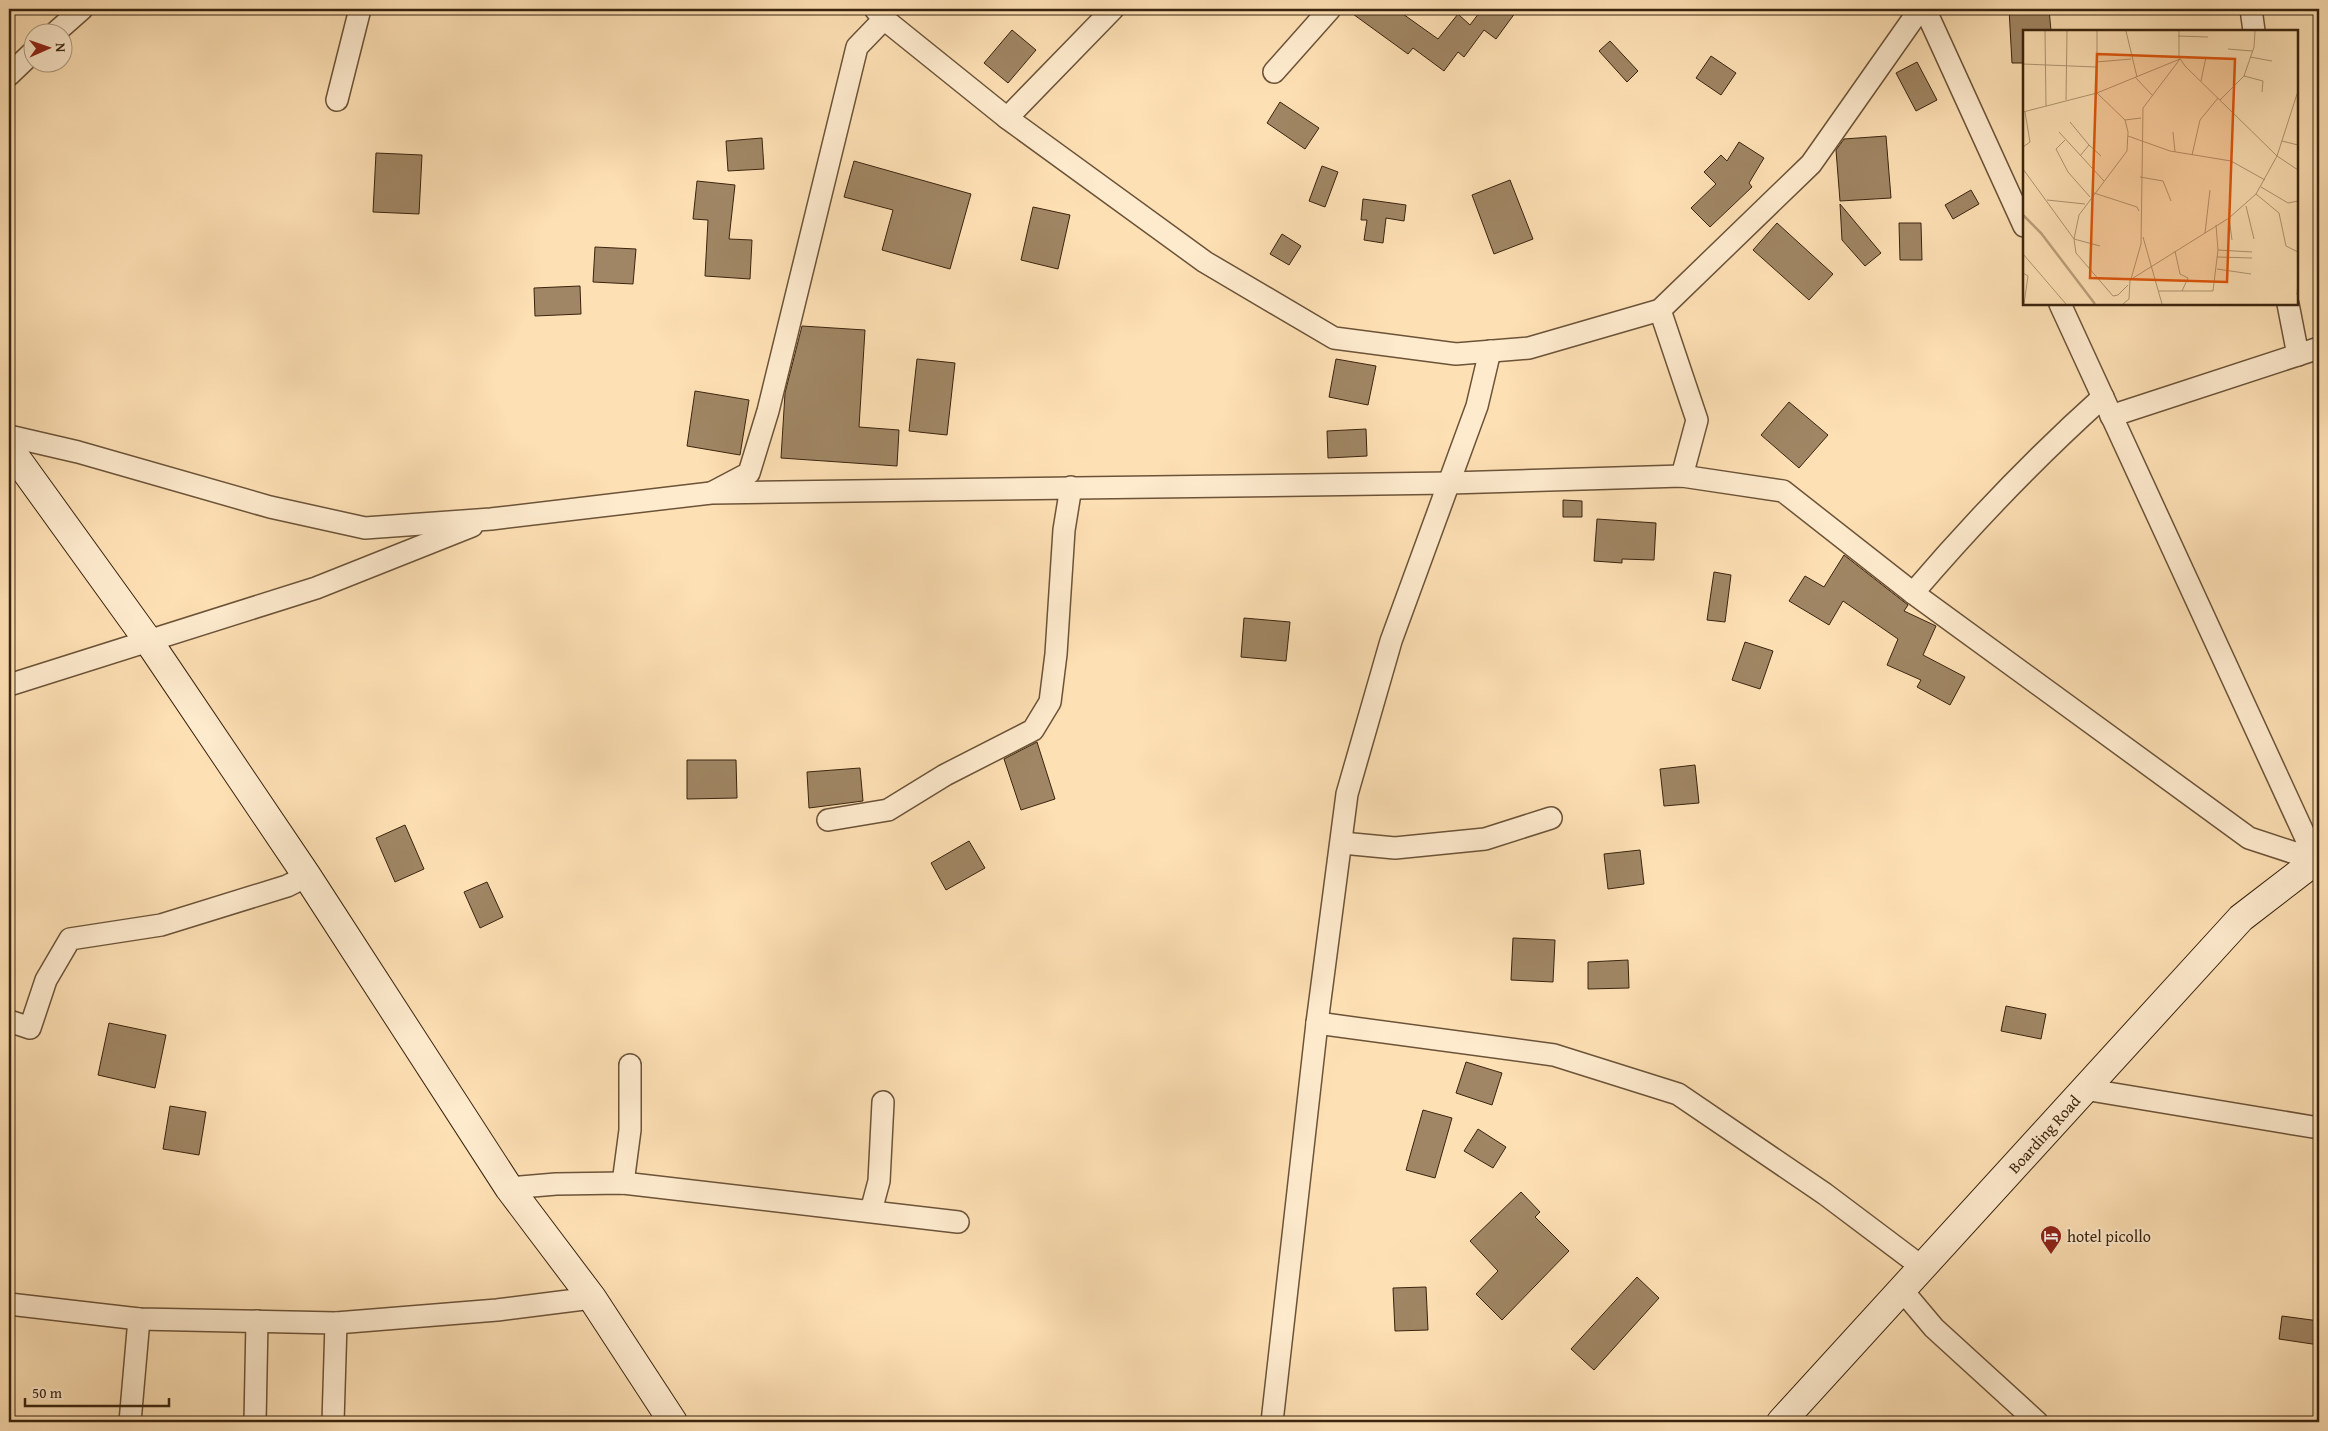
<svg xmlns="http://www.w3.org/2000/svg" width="2328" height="1431" font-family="'Gentium Book Plus',serif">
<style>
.building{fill:#a08664;stroke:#3b240e}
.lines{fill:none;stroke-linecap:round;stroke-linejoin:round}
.street-casing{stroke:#6c5338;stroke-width:24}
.secondary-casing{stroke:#3b240e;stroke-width:30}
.street{stroke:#feebce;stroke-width:21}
.secondary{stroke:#feebce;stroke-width:28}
.labels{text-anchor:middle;stroke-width:4;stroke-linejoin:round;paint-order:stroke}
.street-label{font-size:16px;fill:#3b240e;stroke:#feebce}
.poi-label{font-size:16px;fill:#3b240e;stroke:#feebce;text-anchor:start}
.inset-river{fill:none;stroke:#bba07c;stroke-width:2.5}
.inset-road{fill:none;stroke:#af9572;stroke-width:1}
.view{fill:#df560c;fill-opacity:0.15;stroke:#df560c;stroke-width:2.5}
.inset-edge{fill:none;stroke:#3b240e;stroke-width:2.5}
</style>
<rect width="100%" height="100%" fill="#fde0b4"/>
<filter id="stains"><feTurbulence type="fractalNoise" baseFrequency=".004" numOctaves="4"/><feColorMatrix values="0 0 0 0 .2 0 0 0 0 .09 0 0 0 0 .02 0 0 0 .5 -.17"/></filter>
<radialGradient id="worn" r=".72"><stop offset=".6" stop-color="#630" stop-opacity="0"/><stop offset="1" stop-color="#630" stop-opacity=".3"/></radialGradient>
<g class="building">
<polygon points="1346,9 1396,9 1438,39 1458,14 1470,25 1482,9 1518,9 1496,39 1484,30 1464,57 1458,52 1444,71 1413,48 1408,54"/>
<polygon points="2009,9 2049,9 2051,31 2024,31 2024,63 2012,63"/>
<polygon points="1012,30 1036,50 1008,83 984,63"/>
<polygon points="1610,41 1638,71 1627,82 1599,51"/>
<polygon points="1711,56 1736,73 1721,95 1696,78"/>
<polygon points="1917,62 1937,100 1916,111 1896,73"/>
<polygon points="1280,102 1319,128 1305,149 1267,123"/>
<polygon points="1886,136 1891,198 1840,201 1836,150 1844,139"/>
<polygon points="762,138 764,169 728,171 726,141"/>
<polygon points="1739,142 1764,158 1749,183 1752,187 1710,227 1691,208 1716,184 1704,172 1721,155 1727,161"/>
<polygon points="376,153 422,155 419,214 373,212"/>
<polygon points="854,161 971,194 950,269 882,250 893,210 844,197"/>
<polygon points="1322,166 1338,172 1325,207 1309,201"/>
<polygon points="1510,180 1533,239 1494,254 1472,195"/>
<polygon points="697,181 735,185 729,239 752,240 750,279 705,276 708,220 693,219"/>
<polygon points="1971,190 1979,204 1953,219 1945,205"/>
<polygon points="1363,199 1406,205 1404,221 1386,218 1383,243 1364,240 1367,220 1361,220"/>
<polygon points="1840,204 1881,253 1865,266 1842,240"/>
<polygon points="1033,207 1070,215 1058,269 1021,260"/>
<polygon points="1777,223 1833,274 1809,300 1753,250"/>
<polygon points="1899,223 1921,223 1922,260 1900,260"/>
<polygon points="1282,234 1301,246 1289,265 1270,254"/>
<polygon points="595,247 636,249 633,284 593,282"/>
<polygon points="580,286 581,314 535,316 534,288"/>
<polygon points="802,326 865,330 859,427 899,430 897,466 781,458 785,393"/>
<polygon points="917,359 955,363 947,435 909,431"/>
<polygon points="1336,359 1376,366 1368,405 1329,397"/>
<polygon points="695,391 749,400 740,455 687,446"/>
<polygon points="1789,402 1828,435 1799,468 1761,435"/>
<polygon points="1366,429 1367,456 1328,458 1327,431"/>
<polygon points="1563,500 1582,501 1582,517 1563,517"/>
<polygon points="1597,519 1656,523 1654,560 1622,559 1622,563 1594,561"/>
<polygon points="1844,555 1908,605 1904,611 1936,626 1923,655 1965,677 1950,705 1917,687 1921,680 1887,665 1898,639 1843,601 1829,625 1789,601 1805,576 1824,587"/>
<polygon points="1714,572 1731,575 1725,622 1707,620"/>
<polygon points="1244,618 1290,622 1286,661 1241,657"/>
<polygon points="1745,642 1773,651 1760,689 1732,680"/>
<polygon points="1037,742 1055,799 1021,810 1004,759"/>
<polygon points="687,760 736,760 737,798 687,799"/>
<polygon points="1695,765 1699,803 1664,806 1660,769"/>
<polygon points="860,768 863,801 809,808 807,772"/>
<polygon points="405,825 424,869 395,882 376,838"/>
<polygon points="969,841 985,868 946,890 931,863"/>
<polygon points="1640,850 1644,884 1608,889 1604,854"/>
<polygon points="487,882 503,917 480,928 464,892"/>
<polygon points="1513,938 1555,940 1553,982 1511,980"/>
<polygon points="1628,960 1629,988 1588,989 1588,962"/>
<polygon points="2006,1006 2046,1014 2041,1039 2001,1031"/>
<polygon points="109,1023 166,1035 155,1088 98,1075"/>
<polygon points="1466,1062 1502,1073 1492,1105 1456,1093"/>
<polygon points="170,1106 206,1112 199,1155 163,1149"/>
<polygon points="1423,1110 1452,1118 1435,1178 1406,1170"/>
<polygon points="1478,1129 1506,1147 1493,1168 1464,1151"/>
<polygon points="1521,1192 1540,1212 1535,1217 1569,1251 1502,1320 1476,1294 1498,1271 1470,1241"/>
<polygon points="1637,1277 1659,1298 1594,1370 1571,1349"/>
<polygon points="1426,1287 1428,1330 1395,1331 1393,1288"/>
<polygon points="2282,1316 2319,1321 2319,1345 2279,1339"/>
</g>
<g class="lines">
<g class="street-casing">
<g id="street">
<polyline points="875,9 884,19 1007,118 1205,262 1334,338 1456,354 1529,348 1660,310 1811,164 1920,9"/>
<polyline points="1925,9 2024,226"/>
<polyline points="2251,9 2254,31"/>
<polyline points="56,32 82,9"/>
<polyline points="1274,72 1330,9"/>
<polyline points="9,75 32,53"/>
<polyline points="337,100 360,9"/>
<polyline points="1007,118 1113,9"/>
<polyline points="2288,304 2298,355"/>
<polyline points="1660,310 1697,420 1682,476"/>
<polyline points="2111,416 2319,348"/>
<polyline points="9,436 78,452 270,507 365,528 491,519 711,493 1450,483 1682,476 1783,491 1913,593 2249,838 2316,860 2060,304"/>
<polyline points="713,492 749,473 768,411 857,47 884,19"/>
<path d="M1913,593C1972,524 2035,458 2103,397"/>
<polyline points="9,685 316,588 472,526"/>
<polyline points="828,820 888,810 945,775 1033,730 1050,702 1056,654 1064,530 1071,487"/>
<polyline points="1342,843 1395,848 1485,839 1551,818"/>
<polyline points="9,1021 30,1028 46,980 70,939 161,925 287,886 307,876"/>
<polyline points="1317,1023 1554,1055 1678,1094 1825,1194 1922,1267"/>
<polyline points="2084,1089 2319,1128"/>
<polyline points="623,1183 630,1130 630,1065"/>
<polyline points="509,1188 556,1184 623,1183 958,1222"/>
<polyline points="871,1211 879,1181 883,1102"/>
<polyline points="1902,1290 1934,1328 2037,1422"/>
<polyline points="9,1304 139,1319 336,1323 497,1310 592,1298"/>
<polyline points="130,1422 139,1319"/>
<polyline points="255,1422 257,1321"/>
<polyline points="333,1422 336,1323"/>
<polyline points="1272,1422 1317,1023 1347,794 1391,641 1477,406 1490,351"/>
</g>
</g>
<g class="secondary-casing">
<g id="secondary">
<polyline points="9,448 149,642 307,876 509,1188 592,1298 673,1422"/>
<polyline points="1781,1422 2241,918 2319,858"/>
</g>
</g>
<use href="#street" class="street"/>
<use href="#secondary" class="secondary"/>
</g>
<defs>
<g id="hotel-pin" transform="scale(1.125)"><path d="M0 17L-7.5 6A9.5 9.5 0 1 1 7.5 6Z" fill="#8f2418" stroke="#feebce"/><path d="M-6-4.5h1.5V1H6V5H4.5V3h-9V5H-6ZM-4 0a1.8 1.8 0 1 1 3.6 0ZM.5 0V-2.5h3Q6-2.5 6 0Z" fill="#fff"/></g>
</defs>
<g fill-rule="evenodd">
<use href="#hotel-pin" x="2051" y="1236"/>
</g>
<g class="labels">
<g class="street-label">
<text transform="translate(2044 1134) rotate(-48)" y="6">Boarding Road</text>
</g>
<g class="poi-label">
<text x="2067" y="1242">hotel picollo</text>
</g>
</g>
<g transform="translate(2023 30)">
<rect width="275" height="275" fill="#fde0b4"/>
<path class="inset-river" d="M0,185L18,203L72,274"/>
<path class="inset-road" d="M22,1L23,76M74,1V63L157,29L120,78L118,214L108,249M103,1L114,47M156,1V27L162,36L254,126M155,6L185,7M205,19L229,21M227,27L249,31M73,32L108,29M0,34L73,37M221,46L240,51L239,62M112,47L130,66M178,51L183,27M43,70L44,1M197,70L221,46L231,17L232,1M0,82L74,63L102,90L105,102L104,121L56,185L51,209L77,216M102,90L118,88M47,92L66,115L57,126M36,102L81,151M150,102L152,122M105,106L147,121L208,131L242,150M42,110L33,119L45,142L67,167M259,111L275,115M66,115L78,126M0,117L7,112L2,82M169,125L177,90L195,68M254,126L275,140M0,139L51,209L53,223L90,266L95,265L105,255M117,147L140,151L148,171M238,157L265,173L275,171M71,163L114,177L116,181M233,164L256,183L263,216L275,222M24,170L62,174M223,176L231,209M206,188L209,210M182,203L187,160M120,207L139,274M195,220L229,222M152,221L157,244L165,248L159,261M0,224L43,274M194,227L229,228M194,239L228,244M0,243L5,246L1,274M135,261H190L195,220L193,195M274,265L275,249M100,274L106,269L107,250L206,188L233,164L254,126L275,61"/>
<path class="view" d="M74,24L212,29L204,252L67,248Z"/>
<rect width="275" height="275" class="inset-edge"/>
</g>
<rect width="2328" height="1431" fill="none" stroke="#fde0b4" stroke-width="30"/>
<rect x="10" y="10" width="2308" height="1411" fill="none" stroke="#3b240e" stroke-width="2.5"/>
<rect x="15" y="15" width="2298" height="1401" fill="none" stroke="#3b240e"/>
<g transform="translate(48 48) rotate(88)"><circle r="24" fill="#feebce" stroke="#b09b81"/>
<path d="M0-4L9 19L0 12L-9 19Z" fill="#8f2418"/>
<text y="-8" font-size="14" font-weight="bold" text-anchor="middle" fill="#3b240e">N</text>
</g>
<path d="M25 1398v8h144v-8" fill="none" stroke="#3b240e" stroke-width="2.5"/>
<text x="32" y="1398" font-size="15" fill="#3b240e" stroke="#feebce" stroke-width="4" paint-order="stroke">50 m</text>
<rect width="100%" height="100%" filter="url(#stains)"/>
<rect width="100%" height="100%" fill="url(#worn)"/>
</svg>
